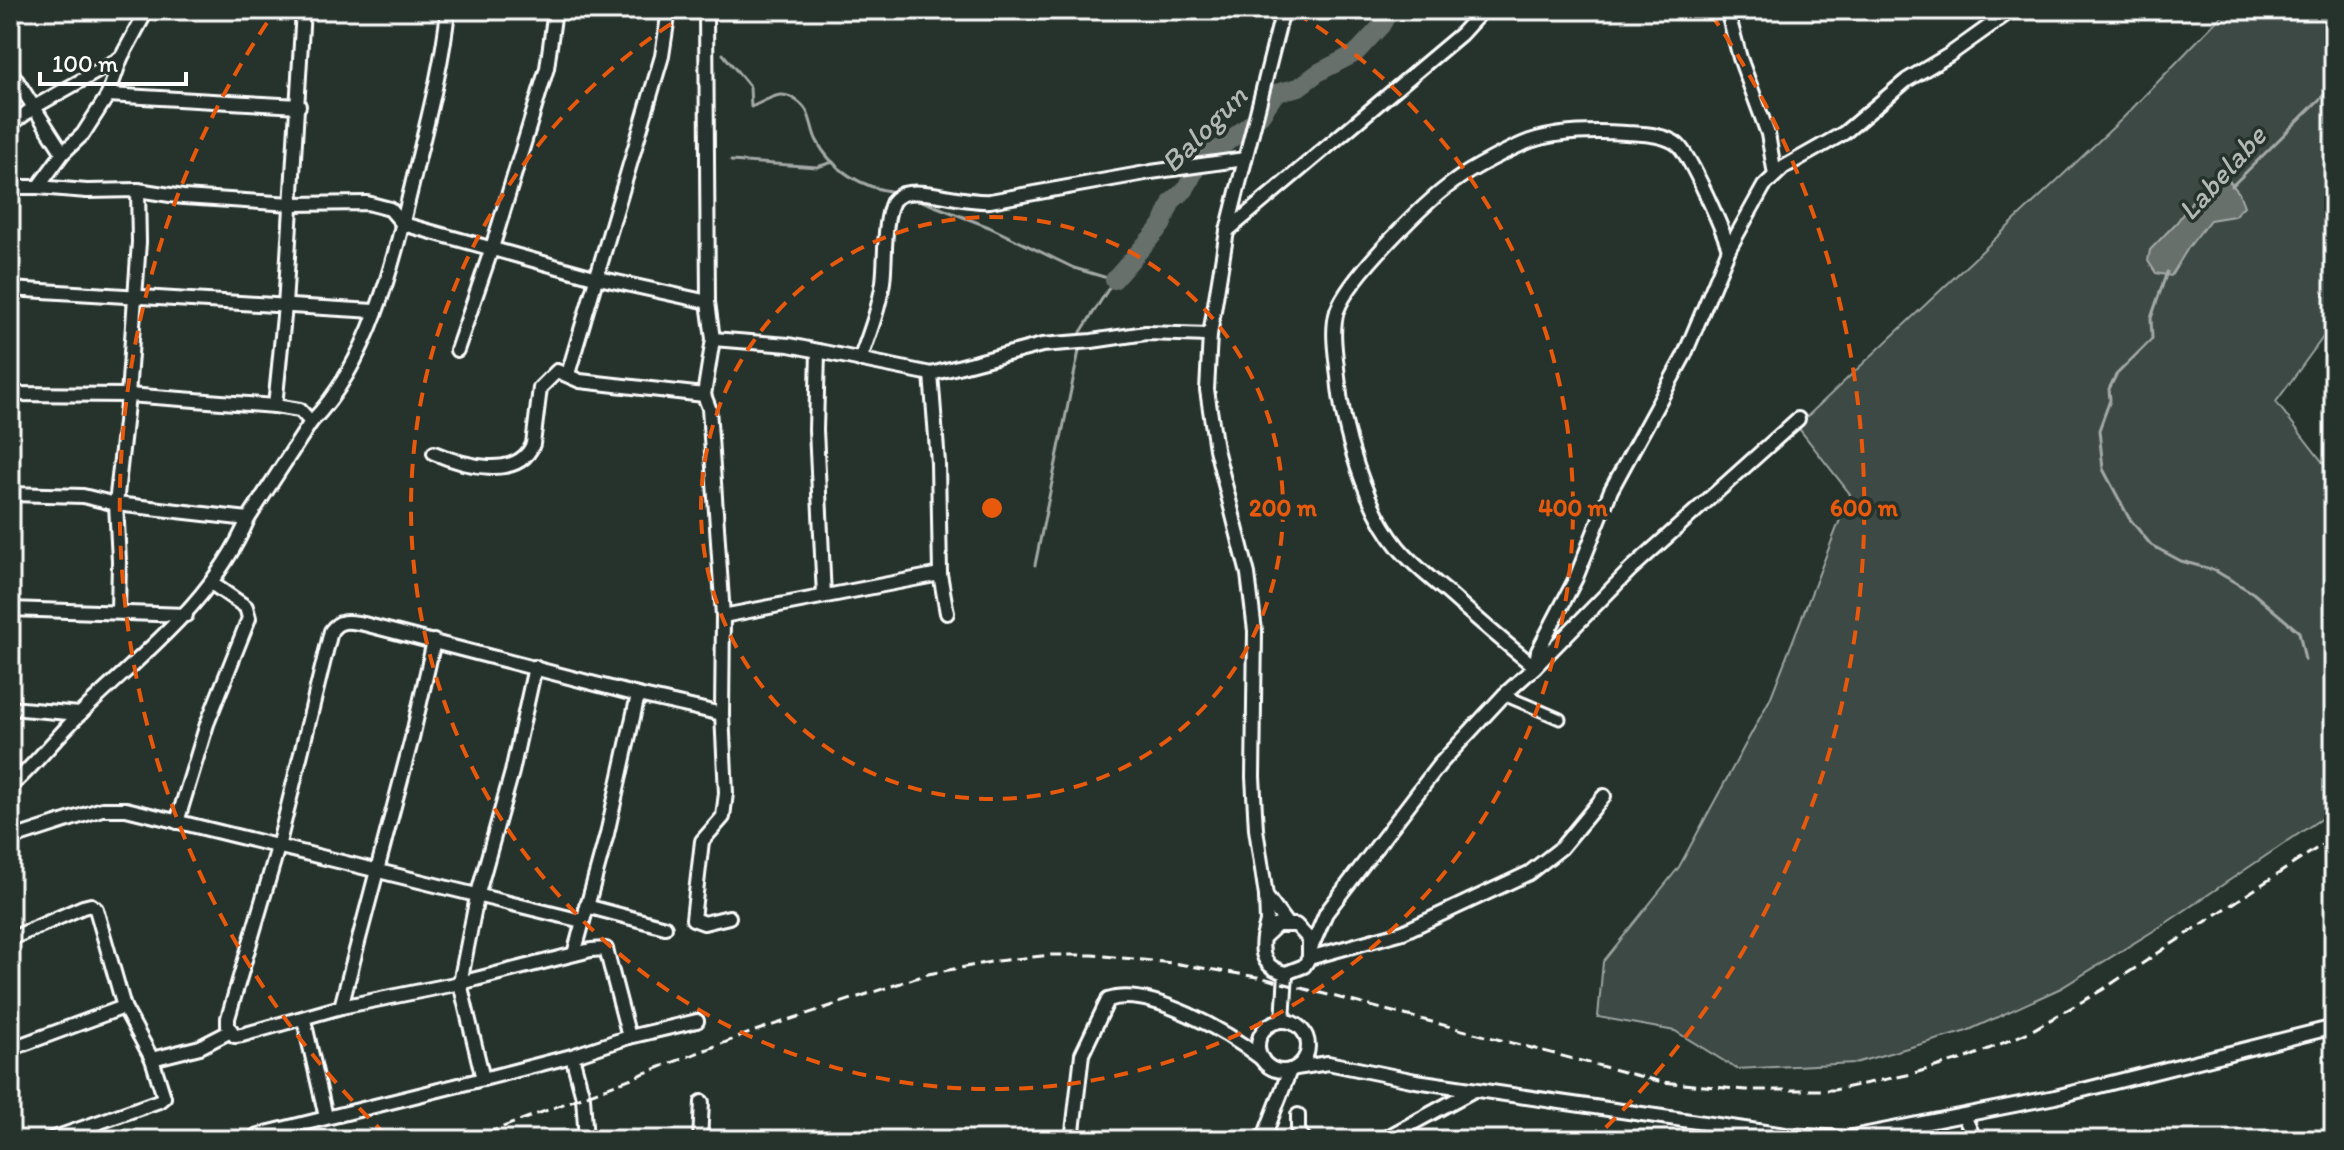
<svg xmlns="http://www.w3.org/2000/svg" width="2344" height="1150" font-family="Itim,sans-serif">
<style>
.green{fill:#3e4944;stroke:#9ea4a2;stroke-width:2}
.water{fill:#67706c;stroke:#a4a9a7;stroke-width:2}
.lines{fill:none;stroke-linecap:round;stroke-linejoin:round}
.stream{stroke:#a4a9a7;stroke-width:3}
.river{stroke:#67706c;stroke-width:18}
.pedestrian-casing{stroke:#fff;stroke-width:15}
.minor-casing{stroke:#fff;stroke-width:18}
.pedestrian{stroke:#26332d;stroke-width:9}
.minor{stroke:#26332d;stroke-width:12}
.rail{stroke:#fff;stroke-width:3;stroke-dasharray:12 6;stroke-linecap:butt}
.ring{fill:none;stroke:#e8590c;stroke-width:4;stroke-dasharray:14 10}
.labels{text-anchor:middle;stroke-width:7;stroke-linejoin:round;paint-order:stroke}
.water-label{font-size:30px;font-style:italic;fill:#b3b8b6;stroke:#26332d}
.centre{fill:#e8590c;stroke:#26332d;stroke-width:4}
.ring-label{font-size:24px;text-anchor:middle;font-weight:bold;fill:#e8590c;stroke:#26332d;stroke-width:7;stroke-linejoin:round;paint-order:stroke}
</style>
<rect width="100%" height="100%" fill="#26332d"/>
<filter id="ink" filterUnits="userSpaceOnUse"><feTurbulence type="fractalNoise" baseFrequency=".0125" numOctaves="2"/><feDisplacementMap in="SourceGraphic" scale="16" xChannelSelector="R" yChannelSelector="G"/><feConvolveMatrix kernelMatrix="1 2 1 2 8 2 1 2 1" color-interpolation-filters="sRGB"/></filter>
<g filter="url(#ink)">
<polygon class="green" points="2227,10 2334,10 2334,322 2276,402 2334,477 2334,810 2163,925 2061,988 1967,1031 1855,1063 1737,1069 1675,1031 1598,1017 1603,962 1679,867 1770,699 1850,494 1797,426 2122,119"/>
<polygon class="water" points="2226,177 2239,193 2244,206 2234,216 2210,220 2188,248 2171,276 2156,273 2148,261 2150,250 2177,222 2199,191 2213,179"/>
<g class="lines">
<g class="stream">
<path d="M723,54L750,87L751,107C759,104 771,96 780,95C789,94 801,102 806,110C811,118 812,130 816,139C831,170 863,188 895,192"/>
<polyline points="731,161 817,167 833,162"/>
<polyline points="2232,186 2334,85"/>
<polyline points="914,198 989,227 1074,268 1114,280 1081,332 1081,338"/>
<polyline points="2167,272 2151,318 2152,339 2116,375 2109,389 2110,400 2099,430 2103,469 2129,518 2151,545 2181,561 2214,570 2253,593 2299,632 2305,660"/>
<polyline points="1035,565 1080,346"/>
</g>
<polyline class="river" points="1114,280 1162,225 1172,201 1185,190 1198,165 1210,153 1220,148 1261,115 1276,93 1299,87 1319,72 1356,53 1381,26 1390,10"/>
<g class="pedestrian-casing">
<polyline id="pedestrian" points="1504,695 1560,719"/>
</g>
<g class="minor-casing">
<g id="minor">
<polyline points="706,10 708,302 713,339 704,395 709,408 723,616 722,714 726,793 723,817 702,841 693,919 704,923 729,917"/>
<polyline points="1727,10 1740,58 1768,134 1775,175"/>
<polyline points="10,70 63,153"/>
<polyline points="108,95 299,106"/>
<polyline points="10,125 36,106 121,58"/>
<polyline points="38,187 87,191 138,190 183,197 292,204 367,203 390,209 403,224 594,277 708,302"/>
<polyline points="10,192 19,187 38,187 63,153 83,134 108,95 121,58 147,10"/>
<polyline points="1227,231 1461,34 1483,10"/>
<path d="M1729,249C1723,230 1691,157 1678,145C1666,134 1642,134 1626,133C1595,131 1560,131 1530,141C1511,148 1471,169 1455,181C1425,202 1349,277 1337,311C1331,331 1336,356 1338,377C1342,428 1365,507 1398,547C1412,564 1430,578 1447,592C1476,618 1505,643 1535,667L1631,569L1798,419"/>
<polyline points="10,289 374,311"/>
<polyline points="713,339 789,345 931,374 1042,345 1092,341 1146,333 1210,335"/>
<polyline points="457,350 492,248 547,68 555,10"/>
<polyline points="818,351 816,430 824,596"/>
<path d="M860,360C869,335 879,309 883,282C886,259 883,222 893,201C896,197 899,196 903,194C925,188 964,203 990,201L1151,172L1245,159"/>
<polyline points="568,374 662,56 669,10"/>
<polyline points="931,374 938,463 940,574 947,613"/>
<path d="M10,394L128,395L275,406L300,410L311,422L248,519C213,601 144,652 82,712C57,736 36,764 10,787"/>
<polyline points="275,406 285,306 303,10"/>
<path d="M311,422C375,357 397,246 418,160C430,111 443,60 448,10"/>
<path d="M434,453C462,465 518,481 533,444L540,388L557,371L580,381L704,395"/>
<polyline points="10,494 83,496 116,504 248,519"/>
<polyline points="10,609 186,615"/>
<polyline points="118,611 119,561 116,504 128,395 139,242 138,190"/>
<polyline points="723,616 940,574"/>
<polyline points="10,708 80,714"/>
<polyline points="177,822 207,724 249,618 246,607 211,583"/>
<polyline points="10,839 102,809 126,809 582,921"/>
<polyline points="1266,896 1286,923"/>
<polyline points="586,906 665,927"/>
<polyline points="1263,938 1267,922 1266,896 1256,829 1253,777 1255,631 1248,574 1216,449 1207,390 1210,335 1227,231 1283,10"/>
<polyline points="10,939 83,907 91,905 96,909 124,1007 152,1059 164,1097 159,1101 49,1140"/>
<polyline points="1311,948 1326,913 1439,765 1504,695 1535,667 1538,651 1576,578 1611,490 1684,356 1729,249 1764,186 1784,167 1844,133 1907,80 1949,55 2012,10"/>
<polyline points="574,954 607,834 638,695"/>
<path d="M1309,958V939L1296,925H1277L1263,938C1260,957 1267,969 1286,973L1304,966L1309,958L1403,932L1529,873L1561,848L1604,796"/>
<polyline points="341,1007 412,738 434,641"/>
<polyline points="304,1020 326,1117"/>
<polyline points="1283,1021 1286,973"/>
<circle cx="1283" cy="1046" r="25"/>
<path d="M629,1037L606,949L591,950L460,983L341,1007L242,1035L235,1036L228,1026V1018L278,847L331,631C340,618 351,622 364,624L638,695L722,714"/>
<polyline points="10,1049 124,1007"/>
<polyline points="572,1056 583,1097 586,1140"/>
<polyline points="152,1059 200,1047 231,1031"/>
<polyline points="1296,1068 1328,1063 1416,1081 1690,1121 1785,1135 1847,1138 2055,1097 2334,1027"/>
<polyline points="483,1079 460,983 477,897 512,772 535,667"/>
<polyline points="1298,1115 1298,1131 1305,1140"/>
<polyline points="1964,1116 1975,1140"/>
<polyline points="258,1140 256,1136 270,1132 483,1079 572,1056 629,1037 697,1021"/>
<polyline points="700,1140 702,1102"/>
<path d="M1072,1140L1082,1054L1108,1000C1149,985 1230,1034 1262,1059"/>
<polyline points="1263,1140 1290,1070"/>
<polyline points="1382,1140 1474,1090"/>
</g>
</g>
<use href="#pedestrian" class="pedestrian"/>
<use href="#minor" class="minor"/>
<polyline class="rail" points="469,1140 755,1031 928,974 996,961 1051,955 1093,955 1173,963 1263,978 1662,1082 1746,1090 1834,1090 1907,1075 1967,1058 2029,1032 2102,990 2334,837"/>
</g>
</g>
<g class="ring">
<circle cx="992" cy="508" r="291"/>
<path d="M1296 13A581 581 0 1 1 688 13"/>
<path d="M386 1135A872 872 0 0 1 273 14M1711 14A872 872 0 0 1 1598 1135"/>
</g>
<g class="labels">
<g class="water-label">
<text transform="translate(1204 129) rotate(-45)" y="10">Balogun</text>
<text transform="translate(2222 173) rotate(-48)" y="10">Labelabe</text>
</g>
</g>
<circle cx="992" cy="508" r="12" class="centre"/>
<g class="ring-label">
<text x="1283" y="516">200 m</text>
<text x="1573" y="516">400 m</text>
<text x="1864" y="516">600 m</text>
</g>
<rect width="2344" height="1150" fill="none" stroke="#26332d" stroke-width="40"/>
<rect x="20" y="20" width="2304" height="1110" fill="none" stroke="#fff" stroke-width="3" filter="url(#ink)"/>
<path d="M40 72v12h146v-12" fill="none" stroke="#ffffff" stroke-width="4"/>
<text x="52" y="72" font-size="24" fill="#ffffff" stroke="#26332d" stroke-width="6" paint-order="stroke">100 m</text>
</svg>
